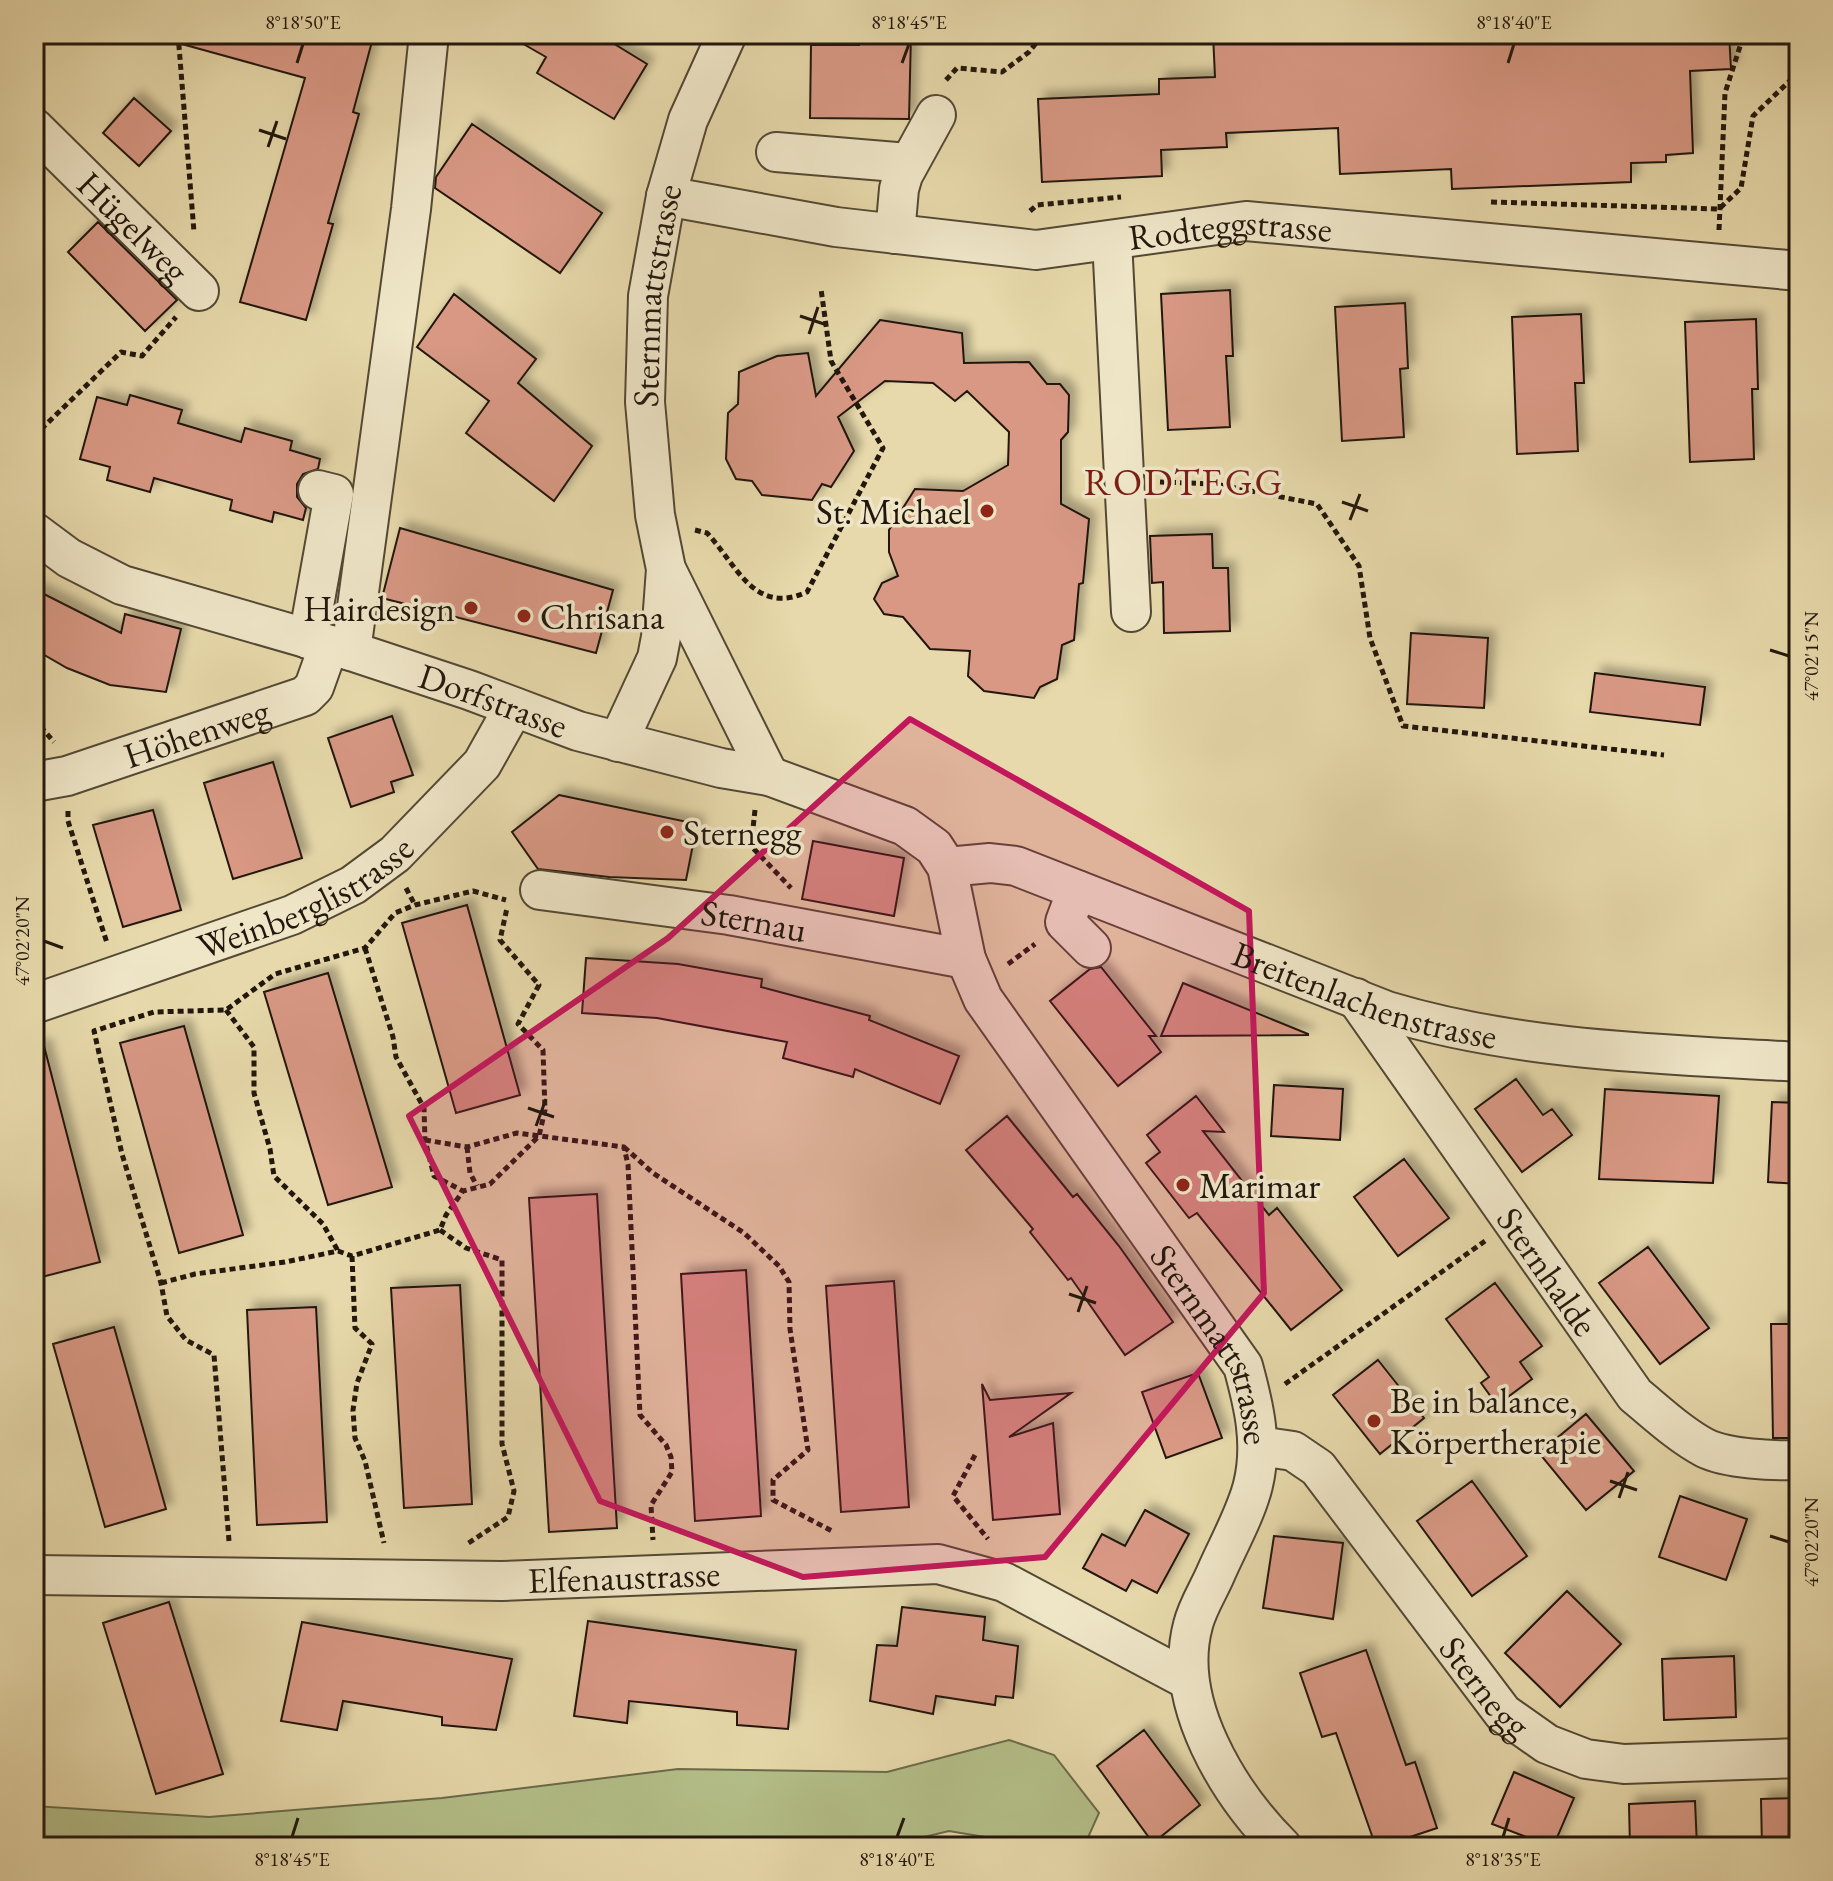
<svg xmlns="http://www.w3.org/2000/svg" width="1833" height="1881" font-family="'EB Garamond',serif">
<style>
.green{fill:#b4bf89;stroke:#6b6b4b;stroke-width:2}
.building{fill:#d89884;stroke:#22170d;stroke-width:2;filter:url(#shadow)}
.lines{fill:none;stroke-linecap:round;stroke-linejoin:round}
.minor-casing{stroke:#534834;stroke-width:42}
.path{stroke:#22170d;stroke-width:5;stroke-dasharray:6 4;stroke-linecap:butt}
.minor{stroke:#efe6c8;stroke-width:38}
.marked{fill:#c2185b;fill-opacity:0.2;stroke:#c2185b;stroke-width:6;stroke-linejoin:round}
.ticks{fill:none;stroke:#22170d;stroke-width:3}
.poi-dot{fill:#8f2418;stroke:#efe6c8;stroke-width:3}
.labels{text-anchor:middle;stroke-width:7;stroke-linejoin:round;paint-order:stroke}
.street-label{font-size:36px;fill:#22170d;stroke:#efe6c8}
.poi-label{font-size:36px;fill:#22170d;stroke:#efe6c8;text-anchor:start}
.neighbourhood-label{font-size:38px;letter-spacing:2px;fill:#7a1f14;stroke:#efe6c8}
.neatline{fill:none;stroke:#22170d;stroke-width:3}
.ticks-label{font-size:20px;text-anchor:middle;fill:#22170d}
</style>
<defs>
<filter id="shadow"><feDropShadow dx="7" dy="-7" stdDeviation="4" flood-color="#0004"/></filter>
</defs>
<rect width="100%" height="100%" fill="#e7d9ab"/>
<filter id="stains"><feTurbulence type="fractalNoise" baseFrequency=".0025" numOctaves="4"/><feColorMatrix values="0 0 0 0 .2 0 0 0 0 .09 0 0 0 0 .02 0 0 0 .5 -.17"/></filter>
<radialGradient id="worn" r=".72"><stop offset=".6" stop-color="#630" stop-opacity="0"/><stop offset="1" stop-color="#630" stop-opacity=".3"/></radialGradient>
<path class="green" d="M 1009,1740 L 1054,1755 L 1099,1813 L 1086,1842 L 1074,1847 L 1028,1847 L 1015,1842 L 949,1831 L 882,1847 L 34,1847 L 34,1806 L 209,1817 L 442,1798 L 678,1769 L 887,1772 Z"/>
<path class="building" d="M 179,34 L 374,34 L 353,112 L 359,114 L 328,223 L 333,224 L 306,320 L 240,302 L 305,78 L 178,43 Z
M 506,34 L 598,34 L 647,64 L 614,119 L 537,73 L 546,57 Z
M 859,34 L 911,34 L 909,119 L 810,118 L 811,45 L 859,45 Z
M 1213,34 L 1729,34 L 1731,69 L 1690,71 L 1693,153 L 1666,155 L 1666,162 L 1631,163 L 1631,182 L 1452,189 L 1451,169 L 1340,174 L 1338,128 L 1226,133 L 1227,147 L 1161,150 L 1162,176 L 1042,182 L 1038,99 L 1159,94 L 1159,79 L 1215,77 Z
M 134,98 L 171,131 L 139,166 L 103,133 Z
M 472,124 L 602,213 L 560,273 L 435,188 L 436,177 Z
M 98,222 L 177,300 L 145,331 L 68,252 Z
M 1230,290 L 1233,356 L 1226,356 L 1230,427 L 1168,430 L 1161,294 Z
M 454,294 L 536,359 L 518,383 L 592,446 L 554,501 L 466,433 L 489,401 L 417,347 Z
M 1405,303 L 1408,368 L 1400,369 L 1404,437 L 1342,441 L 1335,307 Z
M 1581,314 L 1584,383 L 1575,383 L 1578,451 L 1517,454 L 1512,317 Z
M 1756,319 L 1758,389 L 1752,389 L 1754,459 L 1690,462 L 1685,322 Z
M 880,320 L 962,333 L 964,363 L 1029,362 L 1047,384 L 1060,384 L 1069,395 L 1068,432 L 1061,440 L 1061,504 L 1089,519 L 1083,583 L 1079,584 L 1074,640 L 1062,645 L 1057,679 L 1040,687 L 1034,698 L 984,691 L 968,676 L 970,651 L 930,649 L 903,617 L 884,614 L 874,599 L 882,583 L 898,576 L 889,552 L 889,530 L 915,489 L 963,491 L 1008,465 L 1009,432 L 967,391 L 955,401 L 933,383 L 885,381 L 838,417 L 854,451 L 831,487 L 822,484 L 812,500 L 762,495 L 752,481 L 736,479 L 726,459 L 728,413 L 738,404 L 739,372 L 777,356 L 808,353 L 816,396 Z
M 130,395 L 182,410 L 178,423 L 241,442 L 245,428 L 292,441 L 290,450 L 320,459 L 318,469 L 303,474 L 297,484 L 297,497 L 306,508 L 303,520 L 274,512 L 272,522 L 230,510 L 232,500 L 154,478 L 150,492 L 107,480 L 110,467 L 80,459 L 97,397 L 127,405 Z
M 400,528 L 613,590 L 596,653 L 382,598 Z
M 1212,534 L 1213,568 L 1228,568 L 1230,631 L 1164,633 L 1163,582 L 1152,583 L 1150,536 Z
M 34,589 L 121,633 L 125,614 L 181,629 L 166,692 L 110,685 L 67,668 L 34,649 Z
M 1411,633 L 1488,638 L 1484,708 L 1407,704 Z
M 1595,673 L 1705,687 L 1700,725 L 1590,712 Z
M 392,716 L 413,775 L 391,782 L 394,792 L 351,807 L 328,738 Z
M 273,762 L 302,858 L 233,879 L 204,783 Z
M 559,795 L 697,824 L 686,880 L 609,877 L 538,869 L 512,832 Z
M 153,810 L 181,910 L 123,927 L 93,825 Z
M 813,841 L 904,858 L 894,916 L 802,899 Z
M 467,905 L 520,1095 L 456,1113 L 402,923 Z
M 586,958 L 678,964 L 762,979 L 761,987 L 870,1016 L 869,1020 L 959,1056 L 940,1104 L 855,1069 L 853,1077 L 783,1058 L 787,1042 L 657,1018 L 582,1013 Z
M 1101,967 L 1156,1036 L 1149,1036 L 1161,1052 L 1118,1086 L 1050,1001 L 1090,969 Z
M 328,973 L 392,1187 L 328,1205 L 264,992 Z
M 1183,983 L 1308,1034 L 1308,1035 L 1161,1036 Z
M 184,1026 L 243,1235 L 179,1253 L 120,1043 Z
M 44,1046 L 100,1262 L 34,1279 L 34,1047 Z
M 1516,1079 L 1543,1115 L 1552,1109 L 1572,1135 L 1522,1172 L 1475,1109 Z
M 1274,1085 L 1343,1089 L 1340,1140 L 1271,1136 Z
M 1605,1089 L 1719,1096 L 1713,1183 L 1599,1179 Z
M 1196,1096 L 1224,1132 L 1203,1131 L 1269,1215 L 1277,1208 L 1342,1290 L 1291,1330 L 1197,1213 L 1189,1218 L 1146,1163 L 1160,1152 L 1147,1135 Z
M 1772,1102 L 1799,1103 L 1799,1184 L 1768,1182 Z
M 1007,1116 L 1073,1197 L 1077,1194 L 1119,1246 L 1173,1322 L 1125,1355 L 1071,1278 L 1068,1280 L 1030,1232 L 1033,1229 L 966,1150 Z
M 1404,1159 L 1449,1218 L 1398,1256 L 1354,1197 Z
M 597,1194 L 617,1528 L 549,1532 L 529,1198 Z
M 1648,1247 L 1709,1328 L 1660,1364 L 1599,1283 Z
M 746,1270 L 761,1516 L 695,1521 L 681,1274 Z
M 894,1281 L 909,1507 L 841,1512 L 826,1286 Z
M 1495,1283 L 1542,1346 L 1520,1362 L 1532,1379 L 1497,1405 L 1481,1383 L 1489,1377 L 1446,1319 Z
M 460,1285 L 472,1504 L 404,1508 L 391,1288 Z
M 316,1307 L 327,1522 L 257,1525 L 247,1310 Z
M 1771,1324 L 1799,1324 L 1799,1438 L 1773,1438 Z
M 114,1327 L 166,1509 L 105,1527 L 53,1344 Z
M 1378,1360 L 1424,1418 L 1380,1454 L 1333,1395 Z
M 1198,1373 L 1222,1438 L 1166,1458 L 1142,1392 Z
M 982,1384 L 990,1400 L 1071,1393 L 1009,1437 L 1053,1423 L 1060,1514 L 993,1520 Z
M 1586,1414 L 1634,1471 L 1586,1510 L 1539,1453 Z
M 1472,1481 L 1527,1556 L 1472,1596 L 1417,1521 Z
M 1680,1496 L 1747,1519 L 1726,1580 L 1659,1557 Z
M 1145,1510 L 1189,1534 L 1157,1593 L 1132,1580 L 1126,1591 L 1083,1568 L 1102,1534 L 1125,1546 Z
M 1274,1536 L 1343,1543 L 1333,1619 L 1263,1608 Z
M 1567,1591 L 1621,1644 L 1560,1707 L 1505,1653 Z
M 169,1602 L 223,1774 L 156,1794 L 103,1623 Z
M 902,1607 L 985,1617 L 983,1640 L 1018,1646 L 1013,1698 L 996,1696 L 995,1705 L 936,1696 L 933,1714 L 870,1701 L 877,1645 L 897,1646 Z
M 588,1621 L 796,1650 L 788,1729 L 737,1725 L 737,1712 L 629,1701 L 627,1723 L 574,1716 Z
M 302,1622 L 512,1659 L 496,1730 L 442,1725 L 442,1717 L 343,1701 L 337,1730 L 281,1721 Z
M 1366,1650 L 1406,1765 L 1415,1762 L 1437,1828 L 1380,1847 L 1376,1847 L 1336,1733 L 1322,1737 L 1300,1673 Z
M 1734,1656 L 1736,1717 L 1664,1720 L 1662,1659 Z
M 1144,1730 L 1200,1805 L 1153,1843 L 1097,1766 Z
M 1514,1772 L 1574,1798 L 1553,1847 L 1492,1824 Z
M 1799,1798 L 1799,1847 L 1762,1847 L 1761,1799 Z
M 1695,1801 L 1697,1847 L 1630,1847 L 1629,1804 Z"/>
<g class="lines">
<g class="minor-casing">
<g id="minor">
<path id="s1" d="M 34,128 L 199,291"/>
<path d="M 776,152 L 908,163"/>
<path id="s2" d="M 666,196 L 836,227 L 1036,250 L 1246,221 L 1799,271"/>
<path d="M 895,234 L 899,189 L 903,175 L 936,115"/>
<path d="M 1112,240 L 1131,612"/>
<path id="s3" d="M 34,532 L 69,558 L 122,585 L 351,651 L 469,690 L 578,731 L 721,768 L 769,776 L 905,826 L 934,847 L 947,867 L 966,959 L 983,999 L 1243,1366 C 1254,1406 1263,1444 1253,1485 C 1246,1514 1227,1547 1215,1575 C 1208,1591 1197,1608 1193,1625 C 1172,1703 1229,1794 1282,1847"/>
<path d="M 667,571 L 769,776"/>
<path d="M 308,639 L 334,494 L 318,490"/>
<path d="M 351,651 L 411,209 L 429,34"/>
<path id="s4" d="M 618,742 L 657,658 L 661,637 L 666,569 L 655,515 L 645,402 L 648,296 L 666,196 L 688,120 L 727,34"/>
<path id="s5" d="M 34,782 L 67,776 L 305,696 L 314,687 L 329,645"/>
<path id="s6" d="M 947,867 L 990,863 L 1016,866 L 1387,1011 C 1520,1051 1661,1054 1799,1062"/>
<path id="s7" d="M 540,890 L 729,915 L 966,959"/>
<path d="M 1077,890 L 1065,922 L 1091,948"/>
<path id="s8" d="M 1356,998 L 1635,1395 C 1657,1413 1679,1434 1705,1448 C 1728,1459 1773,1461 1799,1460"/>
<path id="s9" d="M 34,1004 L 292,915 L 353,885 L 395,854 L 482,764 L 514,707"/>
<path id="s10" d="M 1259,1446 L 1293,1451 L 1318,1468 L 1503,1713 L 1547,1744 L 1586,1759 L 1624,1764 L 1799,1758"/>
<path id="s11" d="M 34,1575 L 502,1581 L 938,1564 L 1004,1582 L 1188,1680"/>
</g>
</g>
<path class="path" d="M 178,34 L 194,232
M 946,80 L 957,68 L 1002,72 L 1029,52 L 1043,34
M 1491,202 L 1719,209 L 1741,188 L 1753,116 L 1799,72
M 1030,211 L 1037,205 L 1121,197
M 1719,230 L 1725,93 L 1744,34
M 34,436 L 121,352 L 142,356 L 176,317
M 1160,482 L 1215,484 L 1317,504 L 1359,566 L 1370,638 L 1403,726 L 1664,755
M 695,530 L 707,533 C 737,565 754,616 807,592 L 883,448 L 831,361 L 821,289
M 34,719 L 54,742
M 755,810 L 751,846 L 791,888
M 68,811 L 68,821 L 107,943
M 406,888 L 415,905
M 365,948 L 393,1037 L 396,1057 L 424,1108 L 425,1140 L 434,1176 L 463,1191
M 1008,964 L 1035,944
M 226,1010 L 254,1047 L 254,1093 L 270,1149 L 274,1176 L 323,1224 L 338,1251
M 425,1140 L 467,1147 L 517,1133 L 624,1147 L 628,1165 L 640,1415 L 666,1445 L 671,1457 L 672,1472 L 651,1505 L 653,1540
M 467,1147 L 470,1173 L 477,1186
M 624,1147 L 653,1173 L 744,1233 L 779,1266 L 789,1282 L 790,1329 L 808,1450 L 773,1480 L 773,1500 L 832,1531
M 1798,1192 L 1799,1192
M 440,1230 L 466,1248 L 502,1260 L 502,1444 L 514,1491 L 508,1517 L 467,1544
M 352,1256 L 355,1328 L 372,1344 L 357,1383 L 353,1410 L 355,1438 L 365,1461 L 384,1543
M 161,1283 L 195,1274 L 285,1262 L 338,1251 L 352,1256 L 440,1230 L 446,1215 L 463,1191 L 490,1184 L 539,1136 L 545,1110 L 543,1050 L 518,1024 L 539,985 L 500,940 L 507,908
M 1285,1384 L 1485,1241
M 975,1455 L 953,1496 L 988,1539
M 229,1541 L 214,1355 L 186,1340 L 167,1316 L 161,1283 L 122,1154 L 94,1031 L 154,1012 L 226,1010 L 275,974 L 365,948 L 395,913 L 415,905 L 473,891 L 506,900"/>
<use href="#minor" class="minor"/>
</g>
<path class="marked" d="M 910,719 L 1249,911 L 1264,1293 L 1045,1557 L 803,1577 L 600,1501 L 409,1116 L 668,938 Z"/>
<path class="ticks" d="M 297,63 L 303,44M 902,63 L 909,44M 1508,63 L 1514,44M 259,130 L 286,139M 268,147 L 277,121M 800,316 L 827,325M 809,334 L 818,307M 1342,502 L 1368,511M 1350,520 L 1360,494M 1770,650 L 1789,656M 44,941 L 63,948M 528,1108 L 554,1117M 536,1126 L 546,1099M 1069,1294 L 1096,1303M 1078,1312 L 1087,1286M 1610,1481 L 1637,1490M 1619,1498 L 1628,1472M 1770,1536 L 1789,1542M 292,1837 L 298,1818M 897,1837 L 904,1818M 1503,1837 L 1509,1818"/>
<g class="poi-dot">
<circle cx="987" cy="511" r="8"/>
<circle cx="471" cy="608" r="8"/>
<circle cx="524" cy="616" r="8"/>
<circle cx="667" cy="832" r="8"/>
<circle cx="1183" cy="1185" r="8"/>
<circle cx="1374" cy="1421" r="8"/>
</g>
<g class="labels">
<g class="street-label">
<text dy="13" stroke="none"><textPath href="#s1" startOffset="140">Hügelweg</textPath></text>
<text dy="13" stroke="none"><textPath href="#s2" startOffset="570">Rodteggstrasse</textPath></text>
<text dy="13" stroke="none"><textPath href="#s4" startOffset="458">Sternmattstrasse</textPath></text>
<text dy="13" stroke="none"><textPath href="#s3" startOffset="492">Dorfstrasse</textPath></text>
<text dy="13" stroke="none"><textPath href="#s5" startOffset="170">Höhenweg</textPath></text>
<text dy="13" stroke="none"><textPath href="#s9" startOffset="292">Weinberglistrasse</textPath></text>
<text dy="13" stroke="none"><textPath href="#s7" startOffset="216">Sternau</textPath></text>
<text dy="13" stroke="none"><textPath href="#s6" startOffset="442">Breitenlachenstrasse</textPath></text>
<text dy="13" stroke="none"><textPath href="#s8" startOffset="334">Sternhalde</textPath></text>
<text dy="13" stroke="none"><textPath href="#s3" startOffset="1538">Sternmattstrasse</textPath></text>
<text dy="13" stroke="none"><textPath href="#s11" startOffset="590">Elfenaustrasse</textPath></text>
<text dy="13" stroke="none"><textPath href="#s10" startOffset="340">Sternegg</textPath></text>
</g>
<g class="poi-label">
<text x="971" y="524" text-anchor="end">St. Michael</text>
<text x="455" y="621" text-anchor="end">Hairdesign</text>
<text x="540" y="629">Chrisana</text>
<text x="683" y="845">Sternegg</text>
<text x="1199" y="1198">Marimar</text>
<text x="1390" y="1413">Be in balance,<tspan x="1390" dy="41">Körpertherapie</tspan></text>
</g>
<g class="neighbourhood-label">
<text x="1184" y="495">RODTEGG</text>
</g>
</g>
<rect width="1833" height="1881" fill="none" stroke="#e7d9ab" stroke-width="88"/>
<rect x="44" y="44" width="1745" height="1793" class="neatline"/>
<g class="ticks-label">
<text x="303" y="29">8°18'50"E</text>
<text x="909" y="29">8°18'45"E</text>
<text x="1514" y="29">8°18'40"E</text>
<text transform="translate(1811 656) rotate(-90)" y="7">47°02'15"N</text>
<text transform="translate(22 941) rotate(-90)" y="7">47°02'20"N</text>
<text transform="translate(1811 1542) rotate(-90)" y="7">47°02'20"N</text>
<text x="292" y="1866">8°18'45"E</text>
<text x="897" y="1866">8°18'40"E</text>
<text x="1503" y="1866">8°18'35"E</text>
</g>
<rect width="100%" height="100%" filter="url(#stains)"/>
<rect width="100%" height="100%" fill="url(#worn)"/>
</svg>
